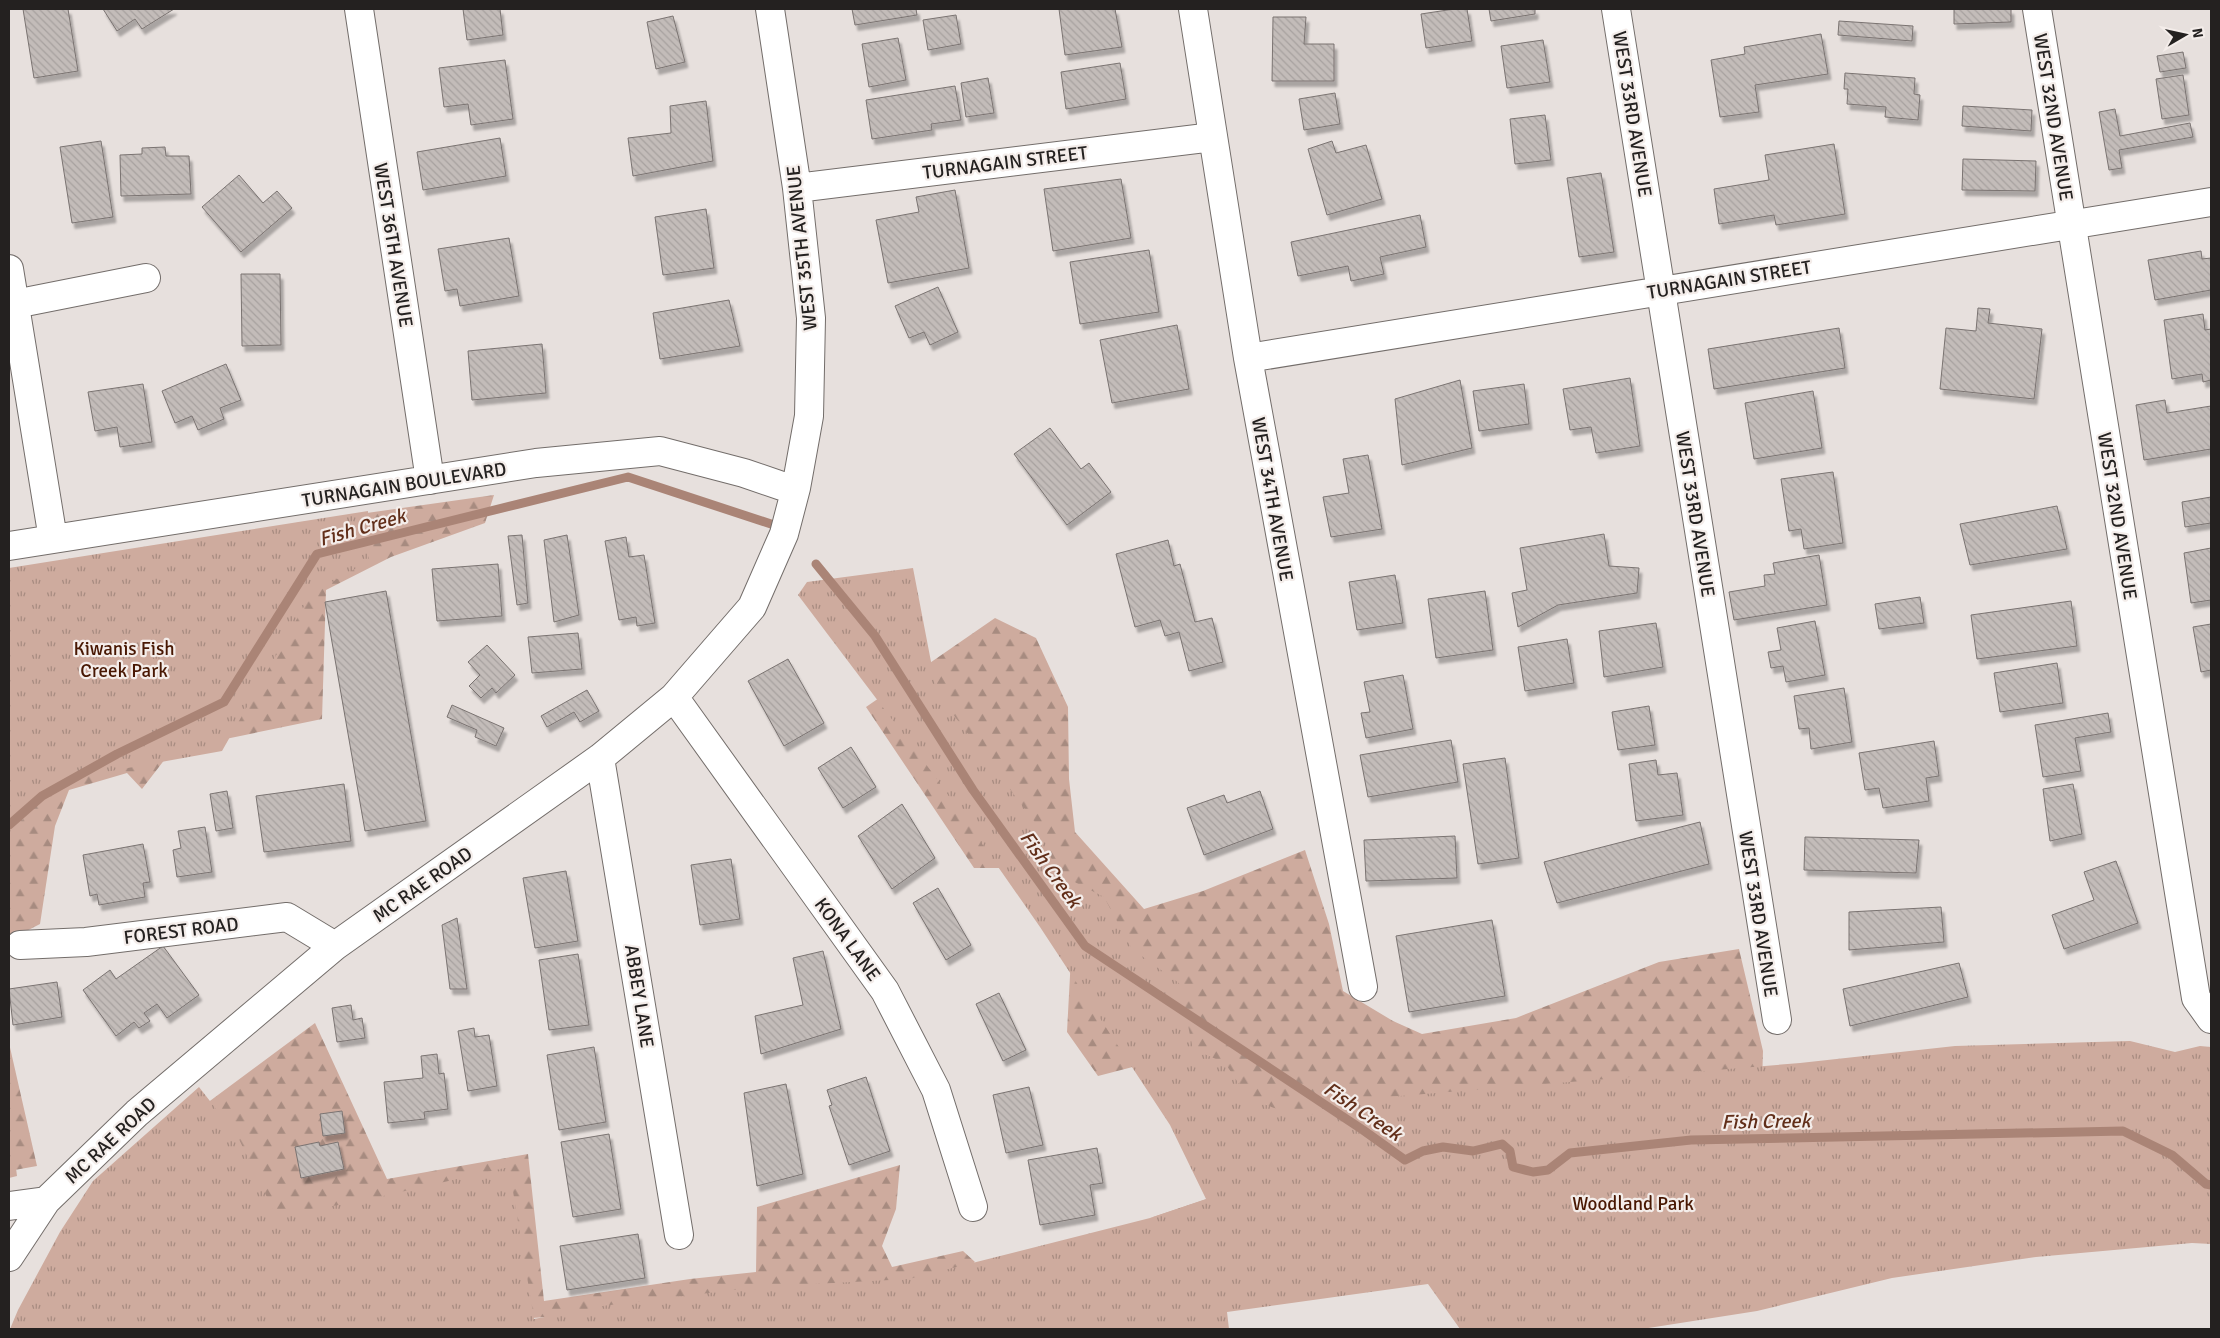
<svg xmlns="http://www.w3.org/2000/svg" width="2220" height="1338" font-family="Signika,sans-serif">
<style>
.forest{fill:url(#forest-firs)}
.park{fill:url(#park-tufts)}
.lines{fill:none;stroke-linecap:round;stroke-linejoin:round}
.stream{stroke:#aa8476;stroke-width:9}
.building{fill:url(#building-back-hatch);stroke:#7a7371;filter:url(#shadow)}
.minor-casing{stroke:#736d6a;stroke-width:30}
.minor{stroke:#fff;stroke-width:28}
.labels{text-anchor:middle;stroke-width:4.5;stroke-linejoin:round;paint-order:stroke}
.street-label{font-size:19px;fill:#242120;stroke:#f4edea}
.park-label{font-size:19px;fill:#481702;stroke:#f4edea}
.water-label{font-size:20px;font-style:italic;fill:#612e19;stroke:#f4edea}
</style>
<defs>
<pattern id="forest-firs" width="22" height="20" patternUnits="userSpaceOnUse" patternTransform="scale(1.25)"><rect width="22" height="20" fill="#ceab9e"/><path d="M5 1l3.5 6h-7zM16 11l3.5 6h-7z" fill="#a78b80"/></pattern>
<pattern id="park-tufts" width="24" height="20" patternUnits="userSpaceOnUse" patternTransform="scale(1.25)"><rect width="24" height="20" fill="#ceab9e"/><path d="M3 7l-1-3M5 7V3M7 7l1-3M15 17l-1-3M17 17v-4M19 17l1-3" fill="none" stroke="#a78b80"/></pattern>
<pattern id="building-back-hatch" width="6" height="6" patternUnits="userSpaceOnUse" patternTransform="scale(1.25)"><rect width="6" height="6" fill="#c3bcb9"/><path d="M-1 5l2 2M0 0l6 6M5-1l2 2" fill="none" stroke="#a7a19f"/></pattern>
<filter id="shadow"><feDropShadow dx="3" dy="5.5" stdDeviation="1" flood-color="#0004"/></filter>
</defs>
<rect width="100%" height="100%" fill="#e7e0dd"/>
<path class="forest" d="M 494,495 L 485,523 L 391,557 L 326,590 L 322,719 L 172,750 L 142,789 L 127,773 L 69,790 L 55,826 L 40,924 L 9,940 L 9,775 L 296,523 Z
M 995,618 L 1036,638 L 1068,707 L 1069,779 L 1075,832 L 1144,909 L 1203,891 L 1305,850 L 1329,924 L 1343,991 L 1393,1021 L 1422,1034 L 1516,1018 L 1659,962 L 1739,949 L 1763,1051 L 1762,1083 L 1313,1185 L 1150,1218 L 1207,1199 L 1148,1063 L 1098,1076 L 1067,1032 L 1071,957 L 1008,868 L 974,868 L 866,707 Z
M 315,1023 L 387,1179 L 528,1154 L 544,1301 L 690,1279 L 756,1272 L 757,1207 L 900,1165 L 896,1209 L 882,1246 L 892,1267 L 963,1251 L 975,1262 L 888,1329 L 559,1329 L 546,1317 L 374,1329 L 106,1178 Z
M 9,1043 L 37,1166 L 9,1171 Z"/>
<path class="park" d="M 368,511 L 369,561 L 311,594 L 222,751 L 100,773 L 30,792 L 9,869 L 9,568 Z
M 913,568 L 937,693 L 1040,829 L 1057,873 L 1104,897 L 1132,949 L 1179,983 L 1193,1049 L 1225,1063 L 1249,1099 L 1300,1117 L 1388,1097 L 1800,1063 L 1955,1046 L 2130,1041 L 2175,1052 L 2200,1046 L 2211,1047 L 2211,1244 L 2192,1243 L 2036,1257 L 1892,1278 L 1757,1311 L 1642,1329 L 1460,1329 L 1428,1284 L 1227,1312 L 1229,1329 L 10,1329 L 18,1310 L 60,1232 L 93,1181 L 199,1087 L 238,1137 L 275,1214 L 353,1203 L 509,1167 L 534,1319 L 602,1306 L 758,1287 L 909,1279 L 1150,1218 L 1206,1199 L 1170,1125 L 1040,927 L 934,775 L 798,595 L 807,582 Z
M 9,1113 L 17,1176 L 9,1178 Z"/>
<g class="lines">
<path class="stream" d="M 816,564 L 875,636 L 973,790 L 1085,946 L 1363,1130 L 1405,1160 L 1423,1151 L 1443,1147 L 1473,1151 L 1502,1144 L 1510,1151 L 1513,1167 L 1533,1172 L 1548,1170 L 1570,1153 L 1691,1140 L 2123,1131 L 2172,1155 L 2206,1184 L 2211,1185
M 9,825 L 42,796 L 117,754 L 224,702 L 317,554 L 628,477 L 783,528"/>
</g>
<path class="building" d="M 23,9 L 68,9 L 78,71 L 34,78 Z
M 103,9 L 174,9 L 142,29 L 135,19 L 117,31 Z
M 463,9 L 500,9 L 503,35 L 467,40 Z
M 852,9 L 916,9 L 917,15 L 855,25 Z
M 1059,9 L 1115,9 L 1122,47 L 1065,55 Z
M 1454,9 L 1467,9 L 1472,41 L 1426,48 L 1421,14 Z
M 1489,9 L 1535,9 L 1535,14 L 1491,21 Z
M 1954,9 L 2011,9 L 2011,22 L 1954,24 Z
M 956,15 L 961,44 L 928,50 L 923,20 Z
M 673,16 L 685,62 L 656,69 L 647,22 Z
M 1273,17 L 1306,17 L 1304,44 L 1334,44 L 1334,81 L 1272,81 Z
M 1839,21 L 1913,26 L 1912,41 L 1838,35 Z
M 1821,34 L 1828,74 L 1755,85 L 1759,112 L 1720,117 L 1711,60 L 1745,54 L 1744,47 Z
M 898,38 L 906,80 L 869,87 L 862,44 Z
M 1543,40 L 1550,82 L 1507,88 L 1501,46 Z
M 2183,52 L 2186,68 L 2160,72 L 2157,56 Z
M 505,60 L 513,119 L 471,125 L 468,104 L 444,107 L 439,68 Z
M 1120,63 L 1126,99 L 1066,109 L 1061,72 Z
M 1845,73 L 1915,78 L 1914,94 L 1920,95 L 1918,120 L 1885,117 L 1886,107 L 1847,104 L 1848,89 L 1844,89 Z
M 2183,75 L 2189,115 L 2162,119 L 2156,79 Z
M 988,78 L 994,113 L 966,117 L 961,83 Z
M 955,86 L 961,120 L 931,124 L 932,130 L 872,139 L 866,100 Z
M 1335,93 L 1340,124 L 1304,130 L 1299,99 Z
M 706,101 L 713,161 L 633,176 L 628,138 L 671,133 L 670,106 Z
M 1963,106 L 2032,110 L 2031,131 L 1962,126 Z
M 2115,109 L 2120,136 L 2190,123 L 2193,137 L 2119,150 L 2122,168 L 2109,170 L 2099,112 Z
M 1545,115 L 1551,160 L 1515,164 L 1510,119 Z
M 500,138 L 506,176 L 423,190 L 417,152 Z
M 101,141 L 113,217 L 72,223 L 60,147 Z
M 1332,141 L 1336,153 L 1366,145 L 1382,199 L 1327,215 L 1308,149 Z
M 1834,144 L 1845,214 L 1776,225 L 1774,215 L 1719,224 L 1714,189 L 1769,180 L 1765,155 Z
M 165,147 L 166,156 L 189,156 L 191,194 L 121,196 L 120,155 L 142,154 L 142,148 Z
M 1963,159 L 2036,161 L 2035,191 L 1962,190 Z
M 1601,173 L 1614,252 L 1579,257 L 1567,178 Z
M 239,175 L 263,203 L 277,191 L 292,208 L 241,252 L 202,207 Z
M 1121,179 L 1131,238 L 1053,251 L 1044,189 Z
M 955,190 L 969,268 L 888,283 L 876,220 L 919,212 L 916,197 Z
M 706,209 L 714,268 L 663,275 L 655,217 Z
M 1420,215 L 1426,247 L 1380,257 L 1384,274 L 1351,281 L 1348,266 L 1298,276 L 1291,242 Z
M 509,238 L 519,296 L 460,306 L 457,289 L 445,291 L 438,249 Z
M 1149,250 L 1159,312 L 1080,324 L 1070,262 Z
M 2201,251 L 2202,259 L 2211,258 L 2211,290 L 2155,300 L 2148,260 Z
M 241,274 L 280,274 L 281,345 L 242,346 Z
M 938,287 L 958,332 L 930,345 L 924,332 L 909,338 L 895,306 Z
M 729,300 L 740,346 L 660,359 L 653,313 Z
M 1978,308 L 1990,309 L 1988,323 L 2042,329 L 2034,399 L 1940,389 L 1946,328 L 1976,331 Z
M 2203,314 L 2205,330 L 2211,329 L 2211,380 L 2203,382 L 2202,374 L 2172,379 L 2164,320 Z
M 1177,325 L 1189,389 L 1112,403 L 1100,340 Z
M 1839,328 L 1845,368 L 1714,389 L 1708,349 Z
M 542,344 L 546,393 L 472,400 L 468,351 Z
M 226,364 L 241,400 L 220,408 L 224,419 L 198,430 L 192,416 L 175,423 L 162,391 Z
M 1630,378 L 1640,446 L 1596,453 L 1591,427 L 1570,430 L 1563,389 Z
M 1460,380 L 1472,448 L 1402,465 L 1395,399 Z
M 143,384 L 152,442 L 120,447 L 117,427 L 95,431 L 88,392 Z
M 1524,384 L 1529,424 L 1479,431 L 1473,391 Z
M 1813,391 L 1822,448 L 1754,459 L 1745,403 Z
M 2165,400 L 2167,413 L 2211,406 L 2211,449 L 2144,460 L 2136,405 Z
M 1050,428 L 1081,469 L 1089,463 L 1111,492 L 1067,525 L 1014,454 Z
M 1368,455 L 1382,529 L 1331,537 L 1323,497 L 1349,493 L 1343,459 Z
M 1833,472 L 1843,543 L 1804,549 L 1801,529 L 1789,531 L 1781,479 Z
M 2211,497 L 2211,523 L 2185,527 L 2182,502 Z
M 2057,506 L 2067,549 L 1970,565 L 1960,524 Z
M 1604,534 L 1609,566 L 1639,568 L 1637,593 L 1558,605 L 1518,627 L 1512,593 L 1527,590 L 1520,548 Z
M 522,535 L 528,603 L 517,605 L 508,536 Z
M 567,535 L 579,615 L 554,622 L 544,540 Z
M 626,537 L 629,557 L 644,555 L 655,623 L 637,626 L 636,617 L 619,620 L 605,541 Z
M 1168,540 L 1174,566 L 1180,564 L 1195,622 L 1212,618 L 1223,662 L 1189,671 L 1179,632 L 1165,636 L 1160,620 L 1135,627 L 1116,554 Z
M 2211,548 L 2211,600 L 2191,603 L 2184,553 Z
M 1819,555 L 1827,605 L 1734,620 L 1729,592 L 1765,586 L 1764,575 L 1775,574 L 1773,563 Z
M 498,564 L 502,616 L 437,621 L 432,569 Z
M 1395,575 L 1403,623 L 1357,630 L 1349,582 Z
M 386,591 L 426,821 L 365,831 L 325,602 Z
M 1485,591 L 1493,650 L 1436,658 L 1428,599 Z
M 1920,597 L 1924,623 L 1879,629 L 1875,604 Z
M 2071,601 L 2077,646 L 1977,659 L 1971,615 Z
M 1815,621 L 1825,675 L 1786,682 L 1783,666 L 1771,668 L 1768,652 L 1781,650 L 1777,628 Z
M 1656,623 L 1663,667 L 1604,677 L 1599,631 Z
M 2211,624 L 2211,670 L 2201,672 L 2193,627 Z
M 578,633 L 582,669 L 532,673 L 528,637 Z
M 1567,639 L 1574,683 L 1525,691 L 1518,647 Z
M 487,645 L 515,675 L 496,693 L 492,688 L 481,698 L 469,686 L 480,675 L 468,662 Z
M 788,659 L 824,723 L 784,746 L 748,681 Z
M 2057,663 L 2063,703 L 2000,712 L 1994,673 Z
M 1403,675 L 1413,729 L 1366,738 L 1361,713 L 1370,712 L 1364,682 Z
M 1844,688 L 1852,742 L 1811,749 L 1809,728 L 1799,729 L 1794,696 Z
M 587,690 L 599,711 L 580,722 L 574,712 L 547,727 L 541,716 Z
M 452,705 L 504,728 L 496,746 L 475,737 L 477,730 L 447,717 Z
M 1649,706 L 1655,745 L 1618,750 L 1612,712 Z
M 2108,713 L 2111,732 L 2075,738 L 2081,771 L 2043,777 L 2035,725 Z
M 1451,740 L 1458,782 L 1368,797 L 1360,755 Z
M 1934,741 L 1939,776 L 1926,778 L 1929,801 L 1883,808 L 1879,788 L 1865,790 L 1859,753 Z
M 851,747 L 876,787 L 843,808 L 818,768 Z
M 1505,758 L 1519,858 L 1478,864 L 1463,764 Z
M 1656,760 L 1658,775 L 1677,773 L 1683,815 L 1636,821 L 1629,764 Z
M 344,784 L 351,841 L 264,852 L 256,796 Z
M 2073,784 L 2082,834 L 2050,841 L 2043,789 Z
M 227,791 L 233,828 L 216,831 L 210,794 Z
M 1260,791 L 1273,829 L 1204,855 L 1187,808 L 1224,795 L 1227,803 Z
M 902,804 L 935,858 L 892,889 L 858,836 Z
M 1700,822 L 1709,864 L 1557,903 L 1544,862 Z
M 205,827 L 212,872 L 177,877 L 173,850 L 181,848 L 178,831 Z
M 1455,836 L 1457,878 L 1366,881 L 1364,840 Z
M 1805,837 L 1919,840 L 1916,873 L 1804,870 Z
M 143,844 L 150,882 L 143,883 L 145,897 L 99,905 L 97,894 L 90,896 L 83,855 Z
M 731,859 L 740,919 L 700,925 L 691,865 Z
M 2116,861 L 2138,923 L 2064,949 L 2052,915 L 2094,900 L 2084,872 Z
M 566,871 L 578,941 L 535,948 L 523,878 Z
M 938,888 L 971,945 L 946,960 L 913,903 Z
M 1941,907 L 1944,942 L 1849,950 L 1849,912 Z
M 457,918 L 467,989 L 450,989 L 442,925 Z
M 1492,920 L 1505,996 L 1409,1012 L 1396,936 Z
M 163,946 L 199,995 L 167,1018 L 157,1004 L 144,1013 L 150,1021 L 139,1028 L 134,1022 L 116,1036 L 83,990 L 110,970 L 116,979 Z
M 823,951 L 841,1029 L 761,1054 L 755,1016 L 803,1005 L 793,958 Z
M 578,954 L 589,1025 L 549,1030 L 539,960 Z
M 1959,963 L 1968,997 L 1850,1026 L 1843,989 Z
M 57,982 L 62,1017 L 13,1025 L 9,989 Z
M 999,993 L 1026,1050 L 1003,1061 L 976,1004 Z
M 351,1005 L 353,1020 L 362,1018 L 365,1038 L 337,1042 L 332,1008 Z
M 474,1028 L 475,1037 L 489,1035 L 497,1086 L 468,1091 L 458,1031 Z
M 594,1047 L 606,1122 L 559,1130 L 547,1055 Z
M 437,1054 L 439,1074 L 444,1073 L 448,1109 L 424,1112 L 425,1119 L 388,1123 L 384,1082 L 423,1078 L 421,1056 Z
M 866,1077 L 890,1151 L 849,1165 L 829,1106 L 832,1105 L 827,1090 Z
M 786,1084 L 803,1174 L 757,1186 L 744,1093 Z
M 1029,1087 L 1043,1145 L 1006,1153 L 993,1095 Z
M 342,1111 L 345,1133 L 323,1136 L 320,1114 Z
M 609,1134 L 621,1209 L 573,1217 L 561,1142 Z
M 319,1142 L 320,1146 L 338,1142 L 344,1169 L 301,1178 L 295,1147 Z
M 1097,1148 L 1103,1183 L 1090,1185 L 1095,1215 L 1040,1225 L 1028,1160 Z
M 638,1234 L 645,1278 L 567,1290 L 560,1246 Z"/>
<g class="lines">
<g class="minor-casing">
<path id="minor" d="M 359,9 L 430,480
M 1193,9 L 1248,358 L 1363,987
M 1616,9 L 1777,1020
M 2037,9 L 2196,998 L 2211,1019
M 797,188 L 1213,137
M 9,269 L 53,539
M 15,304 L 146,278
M 1248,358 L 2211,202
M 9,546 L 536,463 L 660,451 L 744,473 L 782,486 L 796,488
M 674,697 L 885,991 L 936,1090 L 973,1207
M 600,758 L 679,1235
M 20,945 L 86,942 L 287,917 L 335,946
M 9,1206 L 46,1201
M 9,1257 L 46,1201 L 137,1113 L 335,946 L 600,758 L 674,697 L 752,607 L 784,534 L 796,488 L 809,416 L 811,318 L 797,188 L 770,9"/>
</g>
<use href="#minor" class="minor"/>
</g>
<g class="labels">
<g class="street-label">
<text transform="translate(1633 114) rotate(81)" y="7">WEST 33RD AVENUE</text>
<text transform="translate(2054 117) rotate(81)" y="7">WEST 32ND AVENUE</text>
<text transform="translate(1005 162) rotate(-7)" y="7">TURNAGAIN STREET</text>
<text transform="translate(394 245) rotate(81)" y="7">WEST 36TH AVENUE</text>
<text transform="translate(801 248) rotate(-96)" y="7">WEST 35TH AVENUE</text>
<text transform="translate(1729 279) rotate(-9)" y="7">TURNAGAIN STREET</text>
<text transform="translate(404 484) rotate(-9)" y="7">TURNAGAIN BOULEVARD</text>
<text transform="translate(1273 499) rotate(80)" y="7">WEST 34TH AVENUE</text>
<text transform="translate(1696 514) rotate(81)" y="7">WEST 33RD AVENUE</text>
<text transform="translate(2118 516) rotate(81)" y="7">WEST 32ND AVENUE</text>
<text transform="translate(422 884) rotate(-35)" y="7">MC RAE ROAD</text>
<text transform="translate(1759 914) rotate(81)" y="7">WEST 33RD AVENUE</text>
<text transform="translate(181 930) rotate(-7)" y="7">FOREST ROAD</text>
<text transform="translate(848 939) rotate(54)" y="7">KONA LANE</text>
<text transform="translate(640 996) rotate(81)" y="7">ABBEY LANE</text>
<text transform="translate(110 1140) rotate(-43)" y="7">MC RAE ROAD</text>
</g>
<g class="park-label">
<text x="124" y="655">Kiwanis Fish<tspan x="124" dy="22">Creek Park</tspan></text>
<text x="1633" y="1210">Woodland Park</text>
</g>
<g class="water-label">
<text transform="translate(362 527) rotate(-16)" y="7">Fish Creek</text>
<text transform="translate(1051 869) rotate(54)" y="7">Fish Creek</text>
<text transform="translate(1363 1111) rotate(34)" y="7">Fish Creek</text>
<text transform="translate(1766 1121) rotate(-1)" y="7">Fish Creek</text>
</g>
</g>
<rect width="2220" height="1338" fill="none" stroke="#242120" stroke-width="20"/>
<g transform="translate(2185 35) rotate(81)" stroke="#f4edea" stroke-width="4" paint-order="stroke">
<path d="M0-4L9 19L0 12L-9 19Z" fill="#242120"/>
<text y="-8" font-size="14" font-weight="bold" text-anchor="middle" fill="#242120">N</text>
</g>
</svg>
